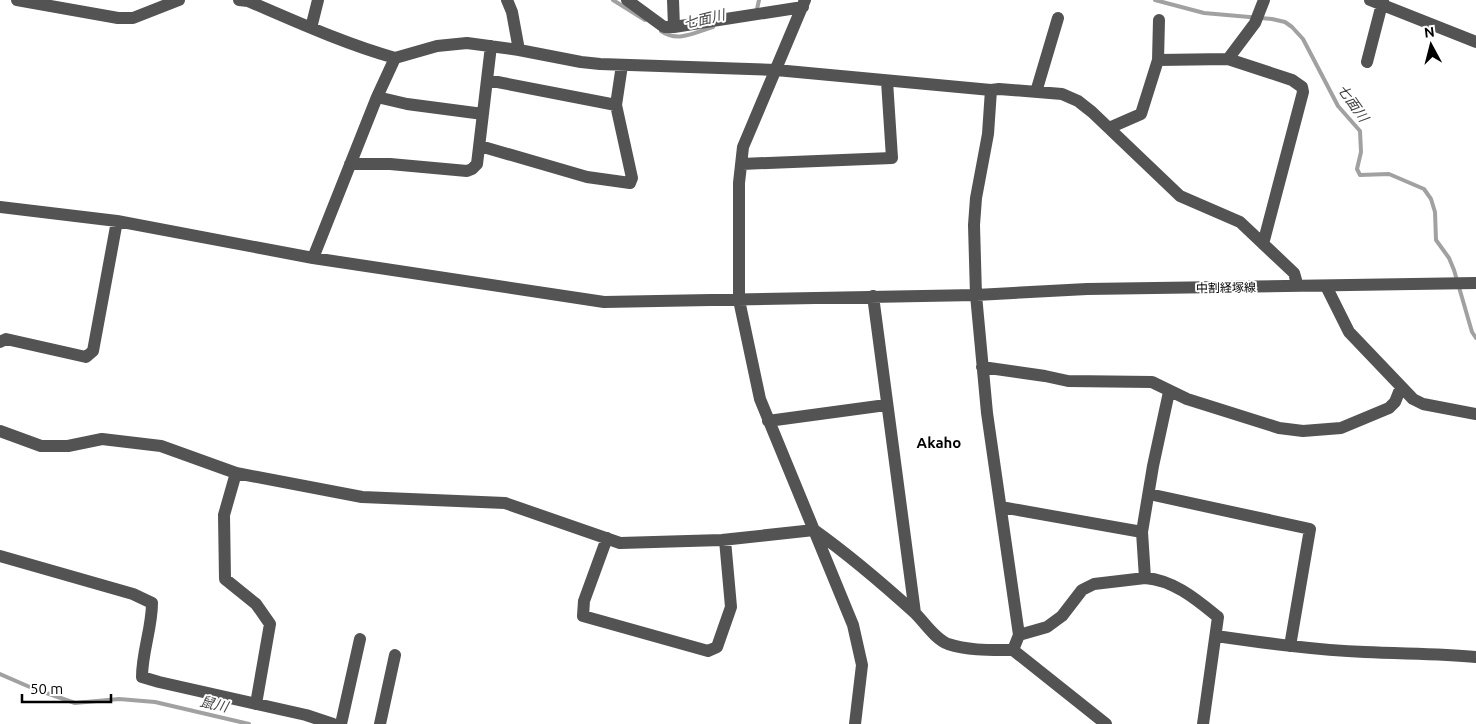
<svg xmlns="http://www.w3.org/2000/svg" width="1476" height="724" font-family="Ubuntu,'Noto Sans JP',sans-serif">
<style>
.lines{fill:none;stroke-linecap:round;stroke-linejoin:round}
.stream{stroke:#a1a1a1;stroke-width:4}
.minor{stroke:#535353;stroke-width:12}
.labels{text-anchor:middle;stroke-width:4;stroke-linejoin:round;paint-order:stroke}
.street-label{font-size:12px;fill:#000;stroke:#fff}
.water-label{font-size:14px;font-style:italic;fill:#424242;stroke:#fff}
.quarter-label{font-size:15px;font-weight:bold;fill:#000;stroke:#fff}
</style>
<rect width="100%" height="100%" fill="#fff"/>
<g class="lines">
<path class="stream" d="M 613,0 L 645,20
M 1155,0 L 1204,13 L 1272,19 L 1285,22 L 1292,27 L 1303,39 L 1338,106 L 1360,131 L 1361,152 L 1357,169 L 1360,175 L 1389,174 L 1424,189 L 1431,199 L 1435,212 L 1436,240 L 1449,258 L 1454,270 L 1472,332 L 1476,338
M 757,9 L 759,0
M 661,31 C 678,43 696,32 713,27
M 0,674 L 32,688 L 75,703 L 119,699 L 155,702 L 249,724"/>
<path class="minor" d="M 17,0 L 118,18 L 133,18 L 179,0
M 239,0 L 248,1 C 297,22 345,44 395,58
M 507,0 L 512,12 L 519,50
M 627,0 L 664,27 L 674,27
M 673,0 L 674,27 L 803,7
M 805,0 L 743,147 L 739,183 L 739,300 L 760,399 L 853,625 L 862,665 L 855,724
M 1370,0 L 1476,42
M 311,28 L 318,0
M 1228,59 L 1292,80 L 1302,87 L 1303,92 L 1263,244
M 1158,60 L 1159,20
M 1367,62 L 1383,0
M 1036,92 L 1058,18
M 377,97 L 407,104 L 483,114
M 616,105 L 622,65
M 1109,128 L 1141,114 L 1158,60 L 1228,59 L 1255,23 L 1264,0
M 480,146 L 587,177 L 630,183 L 632,178 L 616,105 L 487,80
M 350,164 L 390,164 L 467,171 L 472,169 L 477,164 L 491,46
M 742,164 L 892,158 L 887,81
M 0,207 L 117,221 L 313,258 L 604,302 L 976,295 L 1087,289 L 1476,283
M 313,258 L 377,97 L 395,58 L 437,46 L 467,43 L 519,50 L 581,62 L 600,64 L 776,70 L 991,90 L 999,89 L 1062,94 L 1078,101 L 1092,112 L 1180,196 L 1240,222 L 1294,273 L 1296,280 L 1297,286
M 1326,286 L 1349,332 L 1413,399 L 1423,404 L 1476,414
M 873,296 L 915,613
M 0,342 L 6,339 L 86,357 L 93,351 L 117,221
M 982,367 L 1045,376 L 1068,381 L 1152,382 L 1187,399 L 1279,428 L 1303,431 L 1341,428 L 1389,408 L 1395,402 L 1401,387
M 768,421 L 886,405
M 0,431 L 41,446 L 68,446 L 102,439 L 161,446 L 236,473 L 362,497 L 505,503 L 620,543 L 722,540 L 814,530 C 849,555 883,584 915,613 C 925,623 935,639 948,644 C 969,651 992,650 1013,650 L 1019,635 L 987,413 L 976,295 L 974,225 L 976,198 L 988,134 L 991,90
M 236,473 L 224,515 L 225,579 L 256,604 L 270,624 L 256,704
M 1149,494 L 1310,529 L 1290,646
M 1001,507 L 1142,532
M 607,538 L 584,601 L 583,616 L 708,651 L 717,647 L 731,607 L 725,540
M 0,556 L 133,594 L 152,603 C 152,628 142,652 142,677 L 159,682 L 306,715 L 333,724
M 1145,578 L 1142,532 L 1153,466 L 1169,392
M 1019,635 L 1047,627 L 1062,616 L 1082,590 L 1094,584 L 1145,578 C 1174,580 1197,600 1218,617 L 1203,724
M 1216,636 C 1265,643 1315,650 1365,652 C 1402,654 1439,653 1476,657
M 1013,650 L 1106,724
M 341,724 L 360,639
M 380,724 L 395,655"/>
</g>
<g class="labels">
<g class="street-label">
<text transform="translate(1226 288) rotate(-1)" y="4">中割経塚線</text>
</g>
<g class="water-label">
<text transform="translate(704 19) rotate(-13)" y="5">七面川</text>
<text transform="translate(1353 103) rotate(55)" y="5">七面川</text>
<text transform="translate(214 704) rotate(13)" y="5">鼠川</text>
</g>
<g class="quarter-label">
<text x="939" y="448">Akaho</text>
</g>
</g>
<g transform="translate(1431 45) rotate(353)" stroke="#ffffff" stroke-width="4" paint-order="stroke">
<path d="M0-4L9 19L0 12L-9 19Z" fill="#000000"/>
<text y="-8" font-size="14" font-weight="bold" text-anchor="middle" fill="#000000">N</text>
</g>
<path d="M22 694v8h89v-8" fill="none" stroke="#000000" stroke-width="2.5"/>
<text x="30" y="694" font-size="15" fill="#000000" stroke="#ffffff" stroke-width="4" paint-order="stroke">50 m</text>
</svg>
